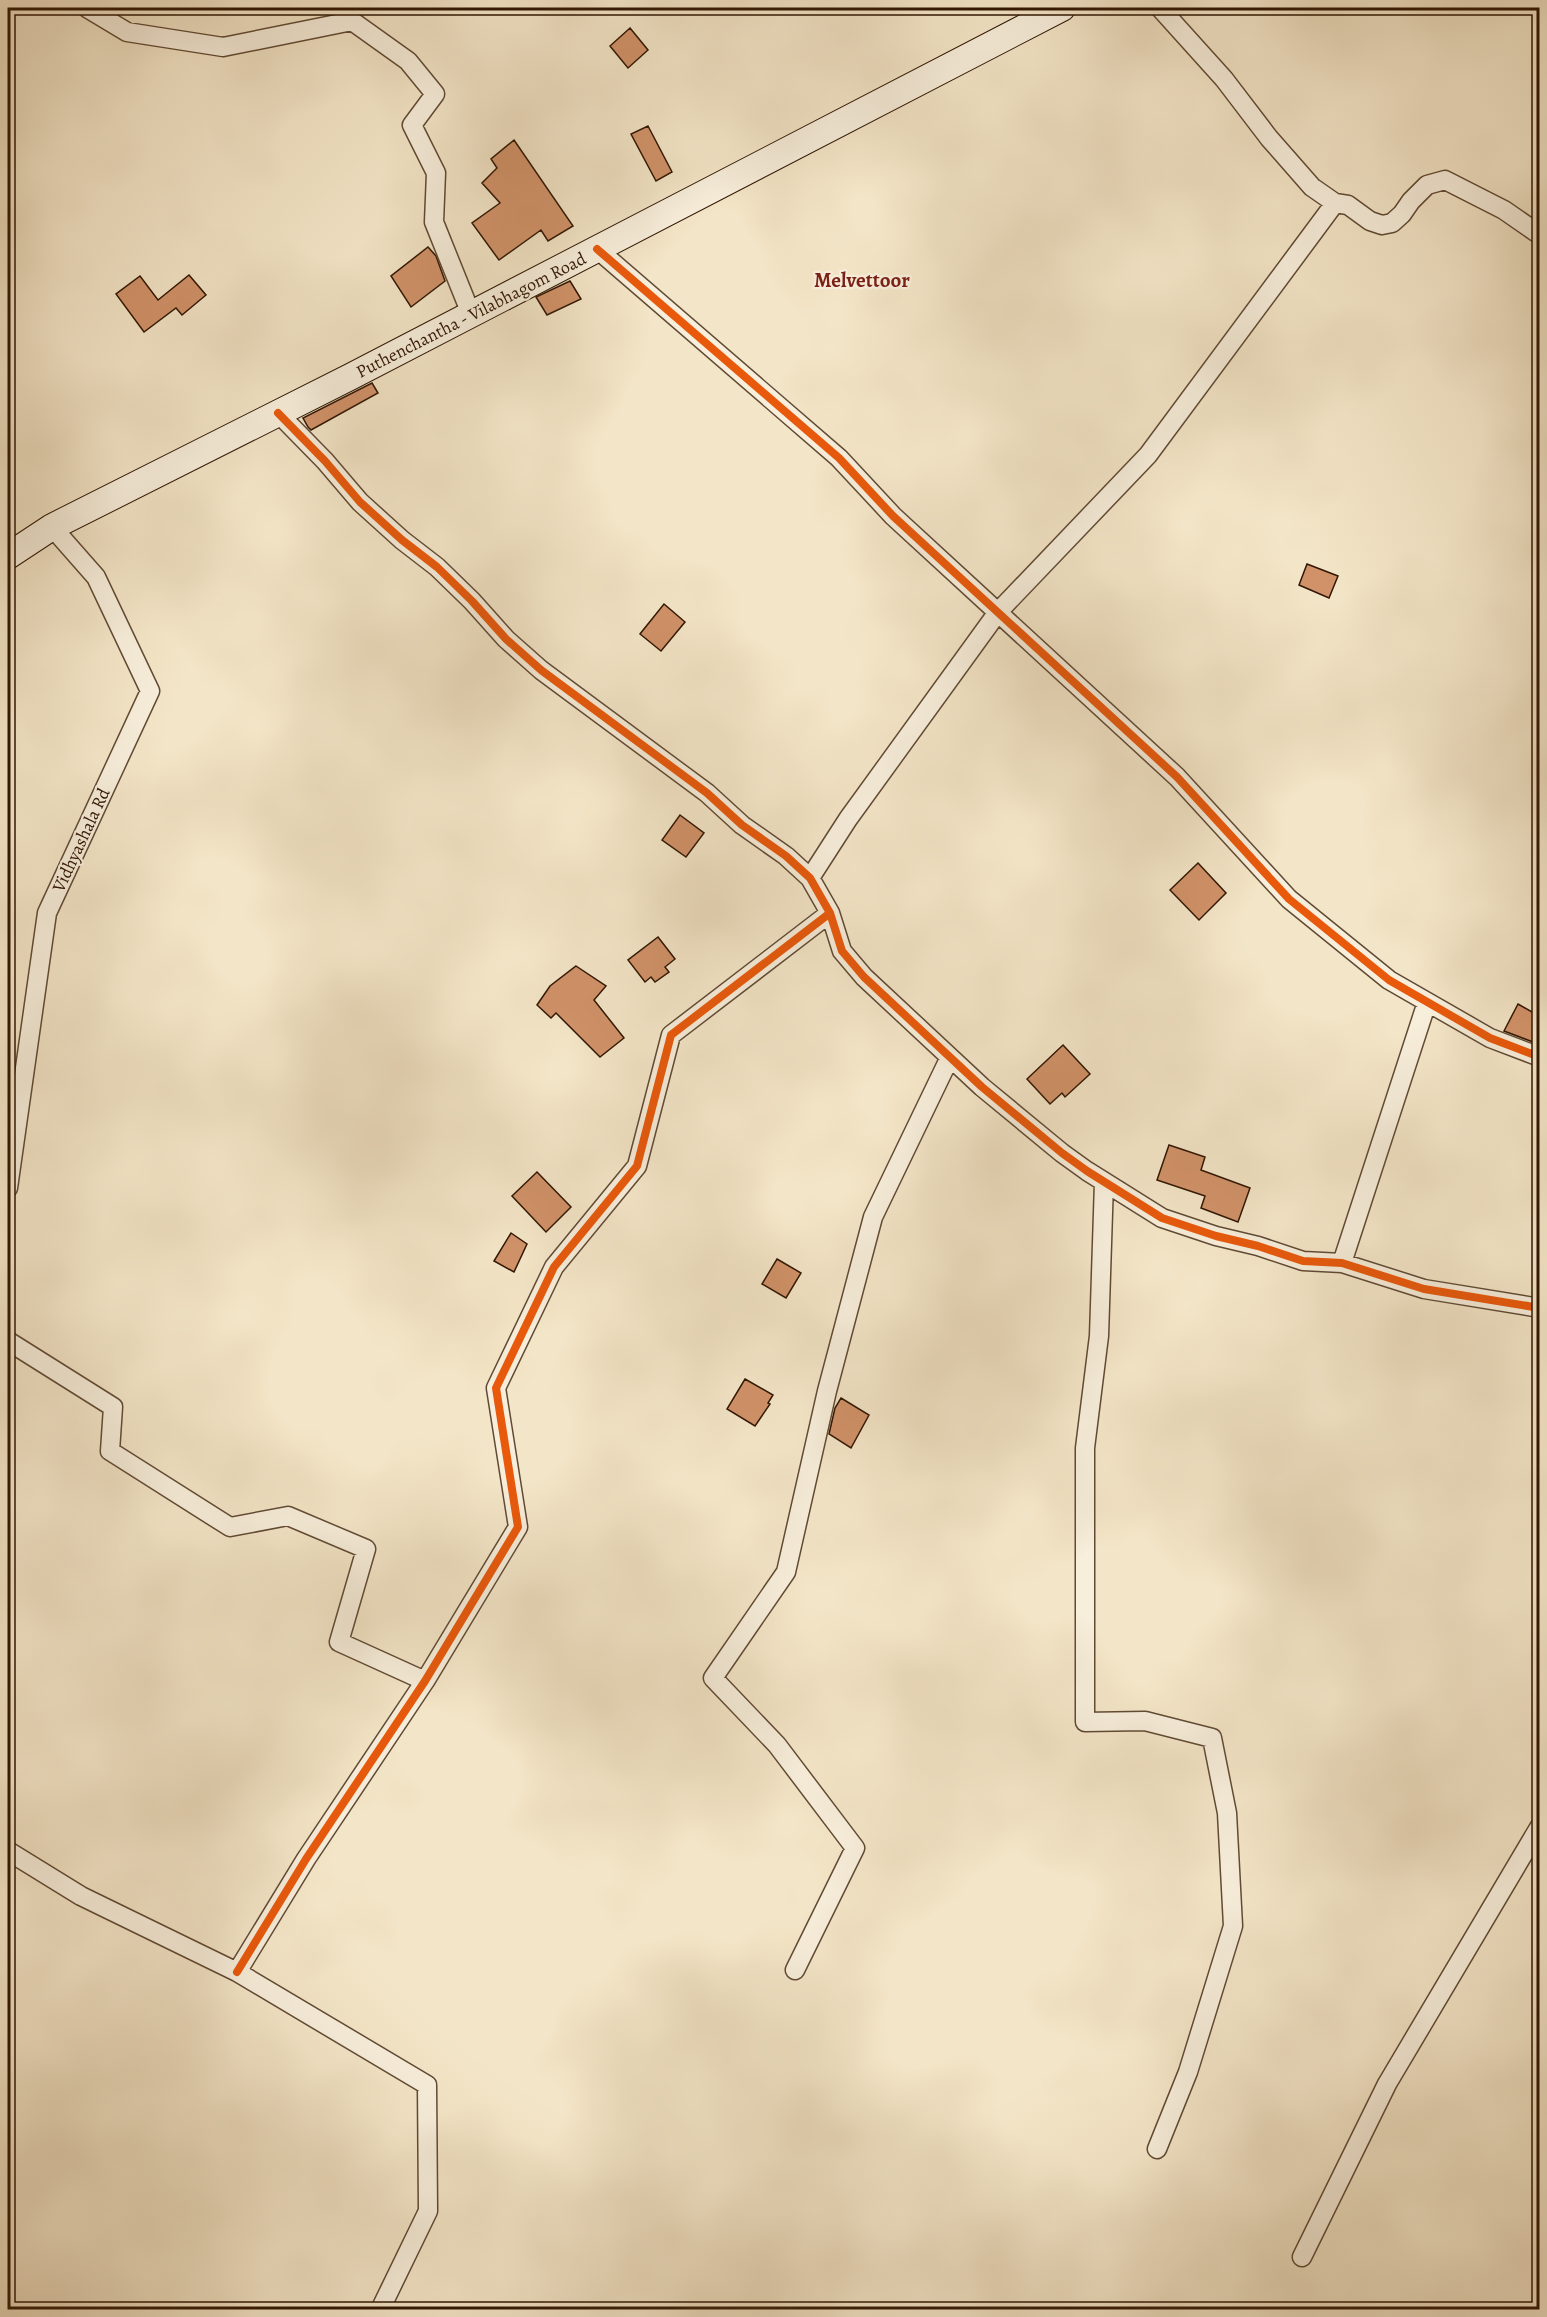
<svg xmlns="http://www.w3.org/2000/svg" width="1547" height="2317" font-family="Alegreya,serif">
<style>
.building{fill:#d19269;stroke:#301603;stroke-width:1.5}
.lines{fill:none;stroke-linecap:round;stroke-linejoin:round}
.street-casing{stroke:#614a34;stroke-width:21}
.secondary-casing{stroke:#301603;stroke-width:28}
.street{stroke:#f7eedb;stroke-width:18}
.secondary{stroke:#f7eedb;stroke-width:26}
.cycleway-casing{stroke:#f7eedb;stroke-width:11}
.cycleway{stroke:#e8590c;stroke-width:8}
.labels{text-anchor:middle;stroke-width:4.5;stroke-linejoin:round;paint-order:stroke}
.street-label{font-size:18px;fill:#301603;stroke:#f7eedb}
.quarter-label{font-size:21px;font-weight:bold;fill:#7a1f14;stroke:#f7eedb}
</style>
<rect width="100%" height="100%" fill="#f3e5c7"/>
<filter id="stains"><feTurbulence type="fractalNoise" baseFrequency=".00333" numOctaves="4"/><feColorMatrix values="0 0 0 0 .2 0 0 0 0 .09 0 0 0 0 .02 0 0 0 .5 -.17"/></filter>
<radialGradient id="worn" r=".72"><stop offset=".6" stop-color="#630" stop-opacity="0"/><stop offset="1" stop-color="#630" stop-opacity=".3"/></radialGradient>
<path class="building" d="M 630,28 L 648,50 L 628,68 L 610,46 Z
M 648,126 L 672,172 L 656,181 L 631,134 Z
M 514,140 L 573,226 L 548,241 L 541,230 L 499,260 L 472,223 L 500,203 L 482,183 L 497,168 L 491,159 Z
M 428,247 L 436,256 L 445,281 L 411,307 L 391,276 Z
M 189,275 L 206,295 L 182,315 L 176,308 L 144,332 L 116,294 L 140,276 L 158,300 Z
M 570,281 L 581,299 L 547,315 L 536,297 Z
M 372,383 L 378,393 L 311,430 L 308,427 L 303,418 Z
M 1307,564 L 1338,576 L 1329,598 L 1299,585 Z
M 664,604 L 685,622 L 661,651 L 640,634 Z
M 680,815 L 704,833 L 686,857 L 662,840 Z
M 1198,863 L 1226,893 L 1199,920 L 1170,890 Z
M 658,937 L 675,959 L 665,967 L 669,972 L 655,982 L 651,977 L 645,982 L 628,960 Z
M 576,966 L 606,986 L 594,1000 L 624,1038 L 600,1057 L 556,1013 L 551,1018 L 537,1005 L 550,986 Z
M 1518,1004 L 1539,1016 L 1539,1030 L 1533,1042 L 1504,1031 Z
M 1063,1045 L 1090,1074 L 1065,1097 L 1062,1093 L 1050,1104 L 1027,1079 Z
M 1169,1145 L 1205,1157 L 1201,1170 L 1250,1188 L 1238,1222 L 1201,1208 L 1205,1196 L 1157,1180 Z
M 537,1172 L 571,1207 L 546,1232 L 512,1196 Z
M 511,1233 L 527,1244 L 514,1272 L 494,1261 Z
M 777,1259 L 801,1273 L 786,1298 L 762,1284 Z
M 745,1379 L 773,1395 L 768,1403 L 770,1404 L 755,1426 L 727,1409 Z
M 841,1398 L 869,1415 L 851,1448 L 829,1434 L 835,1408 Z"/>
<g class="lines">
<g class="street-casing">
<path id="street" d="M 87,8 L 127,32 L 223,47 L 352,21
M 344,8 L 352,21 L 408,61 L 435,94 L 412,125 L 436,173 L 434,222 L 471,314
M 1160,8 L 1224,79 L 1269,138 L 1312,187 L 1335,203 L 1348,205 L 1370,221 L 1382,225 L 1392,223 L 1402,214 L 1411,201 L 1427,185 L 1445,180 L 1504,210 L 1540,235
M 597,249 L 839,458 L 893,516 L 1177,777 L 1289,899 L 1389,980 L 1490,1038 L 1540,1057
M 278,413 L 325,461 L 360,502 L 402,540 L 437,567 L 472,601 L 506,639 L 541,670 L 707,793 L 742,825 L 786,856 L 810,878 L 830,913 L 842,951 L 864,977 L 982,1087 L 1062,1153 L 1087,1171 L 1162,1218 L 1216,1236 L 1258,1246 L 1303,1261 L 1342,1263 L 1424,1289 L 1540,1308
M 810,878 L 848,819 L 998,612 L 1148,455 L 1335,203
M 1104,1182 L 1099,1336 L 1085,1448 L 1085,1722 L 1145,1721 L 1212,1738 L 1227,1813 L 1233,1926 L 1188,2072 L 1157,2149
M 8,1188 L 47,913 L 150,691 L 96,577 L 52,527
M 1342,1263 L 1427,1002
M 8,1341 L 113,1407 L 110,1451 L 230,1527 L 288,1516 L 366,1549 L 339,1642 L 425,1681
M 8,1851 L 81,1896 L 237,1972 L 427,2085 L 428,2211 L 380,2310
M 795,1970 L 855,1848 L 777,1745 L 713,1678 L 786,1572 L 827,1391 L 873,1217 L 950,1057
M 237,1972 L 306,1859 L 425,1681 L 518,1527 L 496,1388 L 554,1267 L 637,1166 L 671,1035 L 830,913
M 1302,2257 L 1387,2084 L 1540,1826"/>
</g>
<g class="secondary-casing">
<path id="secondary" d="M 8,556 L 52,527 L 350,377 L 1062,8"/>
</g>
<use href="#street" class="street"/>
<use href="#secondary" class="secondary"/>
<g class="cycleway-casing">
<path id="cycleway" d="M 597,249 L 839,458 L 893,516 L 1177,777 L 1289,899 L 1389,980 L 1490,1038 L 1540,1057
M 278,413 L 325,461 L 360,502 L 402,540 L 437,567 L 472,601 L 506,639 L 541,670 L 707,793 L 742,825 L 786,856 L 810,878 L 830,913 L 842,951 L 864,977 L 982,1087 L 1062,1153 L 1087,1171 L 1162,1218 L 1216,1236 L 1258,1246 L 1303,1261 L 1342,1263 L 1424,1289 L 1540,1308
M 237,1972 L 306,1859 L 425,1681 L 518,1527 L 496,1388 L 554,1267 L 637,1166 L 671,1035 L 830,913"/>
</g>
<use href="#cycleway" class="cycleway"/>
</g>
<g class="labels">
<g class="street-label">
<text transform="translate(471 315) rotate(-27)" y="6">Puthenchantha - Vilabhagom Road</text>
<text transform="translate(81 840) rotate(-65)" y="6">Vidhyashala Rd</text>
</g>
<g class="quarter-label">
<text x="862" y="287">Melvettoor</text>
</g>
</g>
<rect width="1547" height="2317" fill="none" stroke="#f3e5c7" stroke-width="30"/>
<rect x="9" y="9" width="1529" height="2299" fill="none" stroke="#301603" stroke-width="3"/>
<rect x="15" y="15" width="1517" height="2287" fill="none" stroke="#301603" stroke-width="1.5"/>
<rect width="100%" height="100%" filter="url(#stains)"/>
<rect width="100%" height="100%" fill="url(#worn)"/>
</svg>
